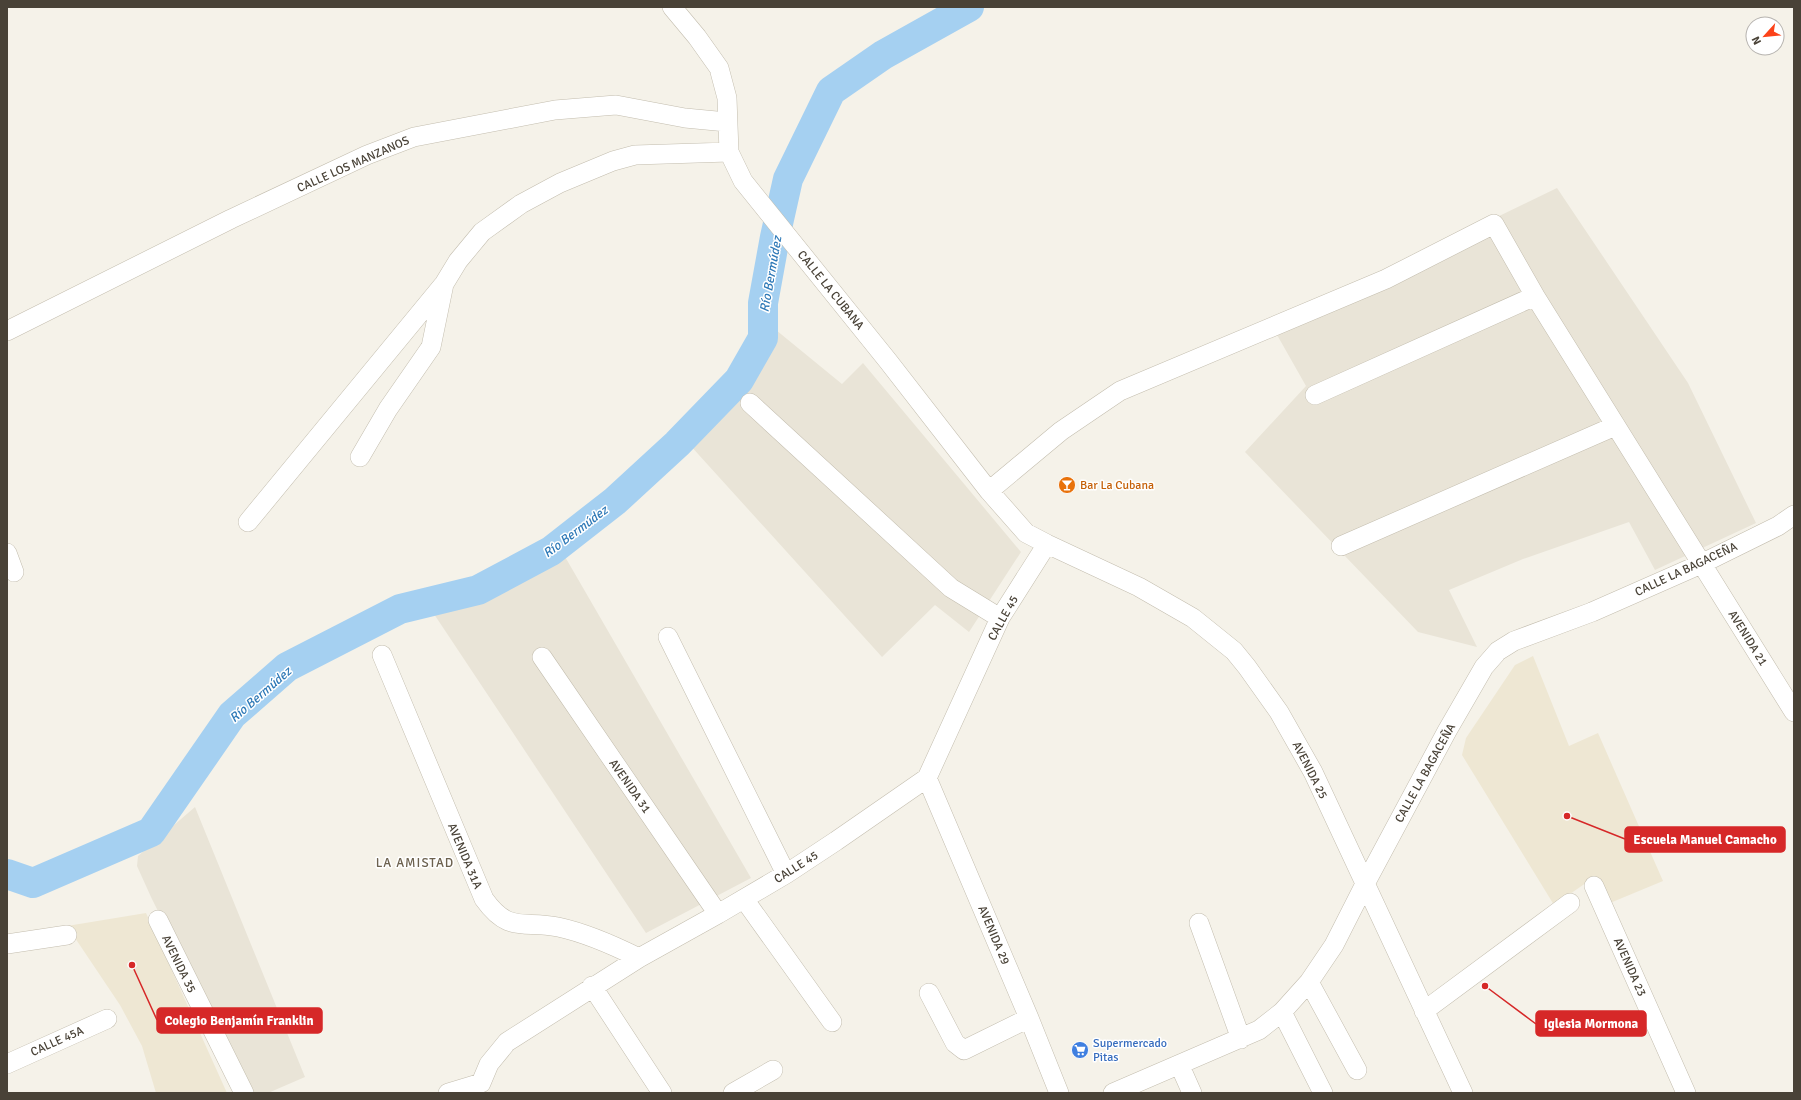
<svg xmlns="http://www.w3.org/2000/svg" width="1801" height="1100" font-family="Signika,sans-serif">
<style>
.residential{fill:#e9e4d7}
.education{fill:#eee7d3}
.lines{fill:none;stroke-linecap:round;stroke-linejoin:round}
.river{stroke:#a5d0f1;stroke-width:30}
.minor-casing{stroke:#c3bdae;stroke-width:20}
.minor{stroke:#fff;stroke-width:19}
.labels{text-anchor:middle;stroke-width:3;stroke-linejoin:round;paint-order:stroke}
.street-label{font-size:12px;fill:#494237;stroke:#fff}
.food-label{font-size:12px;fill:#c56008;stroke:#fff;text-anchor:start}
.shop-label{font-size:12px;fill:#366cbe;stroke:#fff;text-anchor:start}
.water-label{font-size:13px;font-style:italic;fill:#2e79b7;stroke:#fff}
.neighbourhood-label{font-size:13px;letter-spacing:1px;fill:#6c614e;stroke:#fff}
.leader{fill:none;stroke:#d62828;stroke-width:1.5}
.callout-dot{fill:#d62828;stroke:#fff;stroke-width:1.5}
.callout{fill:#d62828;stroke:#d62828;stroke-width:1.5}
.callout-label{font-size:13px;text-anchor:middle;font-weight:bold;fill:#fff}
</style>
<rect width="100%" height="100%" fill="#f5f2e9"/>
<path class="residential" d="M 1557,188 L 1688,383 L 1756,523 L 1655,570 L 1629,522 L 1523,559 L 1449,590 L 1477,647 L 1418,632 L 1245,452 L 1306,386 L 1272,326 Z
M 776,330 L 842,384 L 863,363 L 1021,552 L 969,632 L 935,605 L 882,657 L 689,444 L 745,388 Z
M 564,555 L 751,878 L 646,933 L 430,608 L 464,607 L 501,589 Z
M 195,807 L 305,1077 L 268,1093 L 248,1093 L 151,897 L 137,866 L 138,856 Z"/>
<path class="education" d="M 1533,656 L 1569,746 L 1598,733 L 1663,881 L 1610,903 L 1596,876 L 1554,905 L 1462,755 L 1466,738 L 1515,665 Z
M 146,913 L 227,1093 L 156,1093 L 142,1046 L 120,1005 L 67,926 Z"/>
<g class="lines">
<path class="river" d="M 7,874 L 33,883 L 151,832 L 232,715 L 287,667 L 400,609 L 478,590 L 551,551 L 615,501 L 677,444 L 739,380 L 763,338 L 763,303 L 775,237 L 788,179 L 831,91 L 883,55 L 969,7"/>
<g class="minor-casing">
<path id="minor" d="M 672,7 L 697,37 L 719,68 L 727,98 L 729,152 L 743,181 L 888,361 L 989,491 L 1026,533 L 1047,544 L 1139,587 L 1193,618 L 1234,651 L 1247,667 L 1279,712 L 1313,772 L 1463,1093
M 7,331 L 231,219 L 367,155 L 414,137 L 555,110 L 616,105 L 685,118 L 727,122
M 1315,395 L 1535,296
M 750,403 L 951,588 L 1000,618
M 360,457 L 388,409 L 431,347 L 444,284 L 458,261 L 482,232 L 521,204 L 560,183 L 613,161 L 635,155 L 729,152
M 989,491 L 1061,431 L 1120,391 L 1386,279 L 1494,224 L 1535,296 L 1794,712
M 248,522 L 443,285
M 1341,546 L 1615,426
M 7,553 L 14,572
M 668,637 L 786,874
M 382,655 L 484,899 C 509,934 523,920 558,927 C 586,933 613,945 639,958
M 542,657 L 718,914
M 927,778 L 1029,1018 L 1059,1093
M 1594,886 L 1686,1093
M 744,899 L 832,1022
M 158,920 L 244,1093
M 1199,923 L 1241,1039
M 7,944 L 67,935
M 1309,982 L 1357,1070
M 592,986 L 662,1093
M 929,993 L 955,1043 L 964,1050 L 1029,1018
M 1424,1011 L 1570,903
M 1282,1012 L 1323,1093
M 7,1064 L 107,1019
M 1180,1066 L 1192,1093
M 448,1093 L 481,1083 L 489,1064 L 507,1042 L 639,958 L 718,914 L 786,874 L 836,841 L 927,778 L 1000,618 L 1047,544
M 733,1093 L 773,1070
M 1113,1093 L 1259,1030 L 1282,1012 L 1309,982 L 1334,945 L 1365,884 L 1447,731 L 1484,667 L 1498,651 L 1514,641 L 1592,612 L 1701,564 L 1778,526 L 1794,515"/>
</g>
<use href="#minor" class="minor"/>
</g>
<defs>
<g id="bar-disc" transform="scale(0.9)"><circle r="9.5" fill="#e8710a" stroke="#fff"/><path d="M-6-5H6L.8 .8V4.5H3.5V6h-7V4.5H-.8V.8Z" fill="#fff"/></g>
<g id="supermarket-disc" transform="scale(0.9)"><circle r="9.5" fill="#3f7fe0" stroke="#fff"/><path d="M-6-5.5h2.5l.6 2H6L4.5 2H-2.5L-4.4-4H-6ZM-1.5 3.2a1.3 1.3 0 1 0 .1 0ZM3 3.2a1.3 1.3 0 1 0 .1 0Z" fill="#fff"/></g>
</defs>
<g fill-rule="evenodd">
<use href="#bar-disc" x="1067" y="485"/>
<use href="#supermarket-disc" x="1080" y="1050"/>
</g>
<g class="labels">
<g class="street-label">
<text transform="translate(353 164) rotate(-24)" y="4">CALLE LOS MANZANOS</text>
<text transform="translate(831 290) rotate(51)" y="4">CALLE LA CUBANA</text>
<text transform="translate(1686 569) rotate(-25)" y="4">CALLE LA BAGACEÑA</text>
<text transform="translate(1003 618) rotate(-61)" y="4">CALLE 45</text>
<text transform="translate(1748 638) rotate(58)" y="4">AVENIDA 21</text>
<text transform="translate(1310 770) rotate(63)" y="4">AVENIDA 25</text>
<text transform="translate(1425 773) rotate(-61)" y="4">CALLE LA BAGACEÑA</text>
<text transform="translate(630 786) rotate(55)" y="4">AVENIDA 31</text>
<text transform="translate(465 856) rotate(67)" y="4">AVENIDA 31A</text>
<text transform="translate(796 867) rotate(-32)" y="4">CALLE 45</text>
<text transform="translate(994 935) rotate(67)" y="4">AVENIDA 29</text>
<text transform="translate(179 964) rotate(64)" y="4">AVENIDA 35</text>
<text transform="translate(1630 967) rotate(66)" y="4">AVENIDA 23</text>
<text transform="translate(57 1041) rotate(-24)" y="4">CALLE 45A</text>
</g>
<g class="food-label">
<text x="1080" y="489">Bar La Cubana</text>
</g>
<g class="shop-label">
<text x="1093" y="1047">Supermercado<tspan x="1093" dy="14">Pitas</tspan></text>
</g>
<g class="water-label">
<text transform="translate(770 274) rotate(-80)" y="5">Río Bermúdez</text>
<text transform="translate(575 531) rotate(-37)" y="5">Río Bermúdez</text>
<text transform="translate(260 694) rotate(-41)" y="5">Río Bermúdez</text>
</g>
<g class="neighbourhood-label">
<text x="415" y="867">LA AMISTAD</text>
</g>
</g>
<path class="leader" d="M1567 816L1625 839M132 965L157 1020M1485 986L1536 1024"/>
<g class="callout-dot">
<circle cx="1567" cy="816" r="4"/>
<circle cx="132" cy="965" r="4"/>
<circle cx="1485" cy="986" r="4"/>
</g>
<g class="callout">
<rect x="1625" y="827" width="160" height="25" rx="4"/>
<rect x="157" y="1008" width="165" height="25" rx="4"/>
<rect x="1536" y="1011" width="110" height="25" rx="4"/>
</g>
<g class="callout-label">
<text x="1705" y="844">Escuela Manuel Camacho</text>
<text x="239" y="1025">Colegio Benjamín Franklin</text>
<text x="1591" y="1028">Iglesia Mormona</text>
</g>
<rect width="1801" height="1100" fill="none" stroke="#494237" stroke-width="16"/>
<g transform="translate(1765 36) rotate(243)"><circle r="19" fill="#ffffff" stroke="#b6b3af"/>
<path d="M0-3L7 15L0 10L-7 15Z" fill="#fc4219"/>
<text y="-6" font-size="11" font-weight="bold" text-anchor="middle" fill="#494237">N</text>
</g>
</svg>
